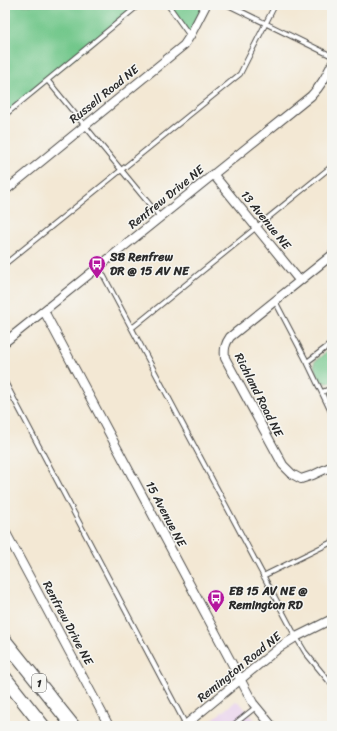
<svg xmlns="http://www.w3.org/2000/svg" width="337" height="731" font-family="Sriracha,sans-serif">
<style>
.built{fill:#e9d1ed}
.green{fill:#72c78b;stroke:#4e795b}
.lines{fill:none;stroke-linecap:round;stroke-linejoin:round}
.service-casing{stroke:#494744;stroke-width:6}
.minor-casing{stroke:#494744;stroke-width:10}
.trunk-casing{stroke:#494744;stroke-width:15}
.service{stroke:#fff;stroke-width:4}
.minor{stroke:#fff;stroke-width:8}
.trunk{stroke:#fff;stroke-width:13}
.labels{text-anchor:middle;stroke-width:3;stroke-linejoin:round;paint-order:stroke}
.shield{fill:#f6f6f2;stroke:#686867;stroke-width:1}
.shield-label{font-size:11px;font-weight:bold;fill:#2b2b2b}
.street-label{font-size:12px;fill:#2b2b2b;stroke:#f6f6f2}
.poi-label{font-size:12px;font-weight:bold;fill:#2b2b2b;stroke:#f6f6f2;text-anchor:start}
</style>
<rect width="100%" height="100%" fill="#f6f6f2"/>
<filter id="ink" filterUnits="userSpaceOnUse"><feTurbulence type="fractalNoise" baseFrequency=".025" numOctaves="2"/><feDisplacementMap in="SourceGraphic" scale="8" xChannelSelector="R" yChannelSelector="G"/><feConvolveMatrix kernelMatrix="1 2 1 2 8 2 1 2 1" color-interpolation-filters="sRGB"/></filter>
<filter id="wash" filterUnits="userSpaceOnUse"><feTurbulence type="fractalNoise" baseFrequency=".012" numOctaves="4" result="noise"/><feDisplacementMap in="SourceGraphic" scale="16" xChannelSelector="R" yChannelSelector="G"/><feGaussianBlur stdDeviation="0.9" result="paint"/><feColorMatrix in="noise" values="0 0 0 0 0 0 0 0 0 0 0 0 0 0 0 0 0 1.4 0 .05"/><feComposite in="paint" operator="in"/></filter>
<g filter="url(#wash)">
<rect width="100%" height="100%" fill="#f3e8d4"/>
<path class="built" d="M 236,701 L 240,703 L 260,726 L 204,726 Z"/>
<path class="green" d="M 5,5 L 139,5 L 5,115 Z
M 168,5 L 206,5 L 190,36 Z
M 332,347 L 332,382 C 320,387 314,372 314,362 Z"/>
</g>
<g filter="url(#ink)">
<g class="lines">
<g class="service-casing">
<path id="service" d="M 168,5 L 190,36
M 228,5 L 332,56
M 48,81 L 160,217
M 5,115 L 139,5
M 5,264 L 240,74 L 275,5
M 99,267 L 296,637 L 305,652 L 332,685
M 275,301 L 307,362 L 332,414
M 132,328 L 332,166
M 307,362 L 332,343
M 5,382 L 186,725
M 322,392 L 332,388
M 263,576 L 332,542
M 232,726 L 256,707"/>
</g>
<g class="minor-casing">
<path id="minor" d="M 213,174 L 299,280
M 5,191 L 184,45 L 190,36 L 206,5
M 332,255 L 230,337 C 225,344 224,349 225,358 L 283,465 L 292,474 L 301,479 L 313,475 L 332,466
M 44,311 L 253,703 L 272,726
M 5,342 L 311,96 C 321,86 326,76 332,64
M 5,531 L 109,726
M 184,726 L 280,647 L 296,637 L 332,619"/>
</g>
<g class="trunk-casing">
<path id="trunk" d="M 5,641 L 73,726
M 5,678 L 43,726"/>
</g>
<use href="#service" class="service"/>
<use href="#minor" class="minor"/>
<use href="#trunk" class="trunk"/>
</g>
</g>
<defs>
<g id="bus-pin" transform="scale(0.9)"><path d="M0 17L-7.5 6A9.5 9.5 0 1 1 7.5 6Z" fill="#b5179e" stroke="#f6f6f2"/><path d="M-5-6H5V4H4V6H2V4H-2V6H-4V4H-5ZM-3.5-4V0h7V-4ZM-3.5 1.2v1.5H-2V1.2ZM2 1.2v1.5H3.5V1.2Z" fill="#fff"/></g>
</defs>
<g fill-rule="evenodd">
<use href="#bus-pin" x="97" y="264"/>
<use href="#bus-pin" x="216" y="598"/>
</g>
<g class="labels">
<rect class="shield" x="32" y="674" width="14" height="18" rx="3"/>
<g class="shield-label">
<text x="39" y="687">1</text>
</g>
<g class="street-label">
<text transform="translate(104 94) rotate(-39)" y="4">Russell Road NE</text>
<text transform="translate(166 197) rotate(-39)" y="4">Renfrew Drive NE</text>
<text transform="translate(266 220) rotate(51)" y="4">13 Avenue NE</text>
<text transform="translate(259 395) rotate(63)" y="4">Richland Road NE</text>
<text transform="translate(166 514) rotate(62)" y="4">15 Avenue NE</text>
<text transform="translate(68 623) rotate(62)" y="4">Renfrew Drive NE</text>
<text transform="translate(239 667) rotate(-39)" y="4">Remington Road NE</text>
</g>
<g class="poi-label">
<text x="110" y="261">SB Renfrew<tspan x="110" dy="14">DR @ 15 AV NE</tspan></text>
<text x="229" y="595">EB 15 AV NE @<tspan x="229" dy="14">Remington RD</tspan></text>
</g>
</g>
<rect width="337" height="731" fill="none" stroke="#f6f6f2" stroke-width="20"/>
</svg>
